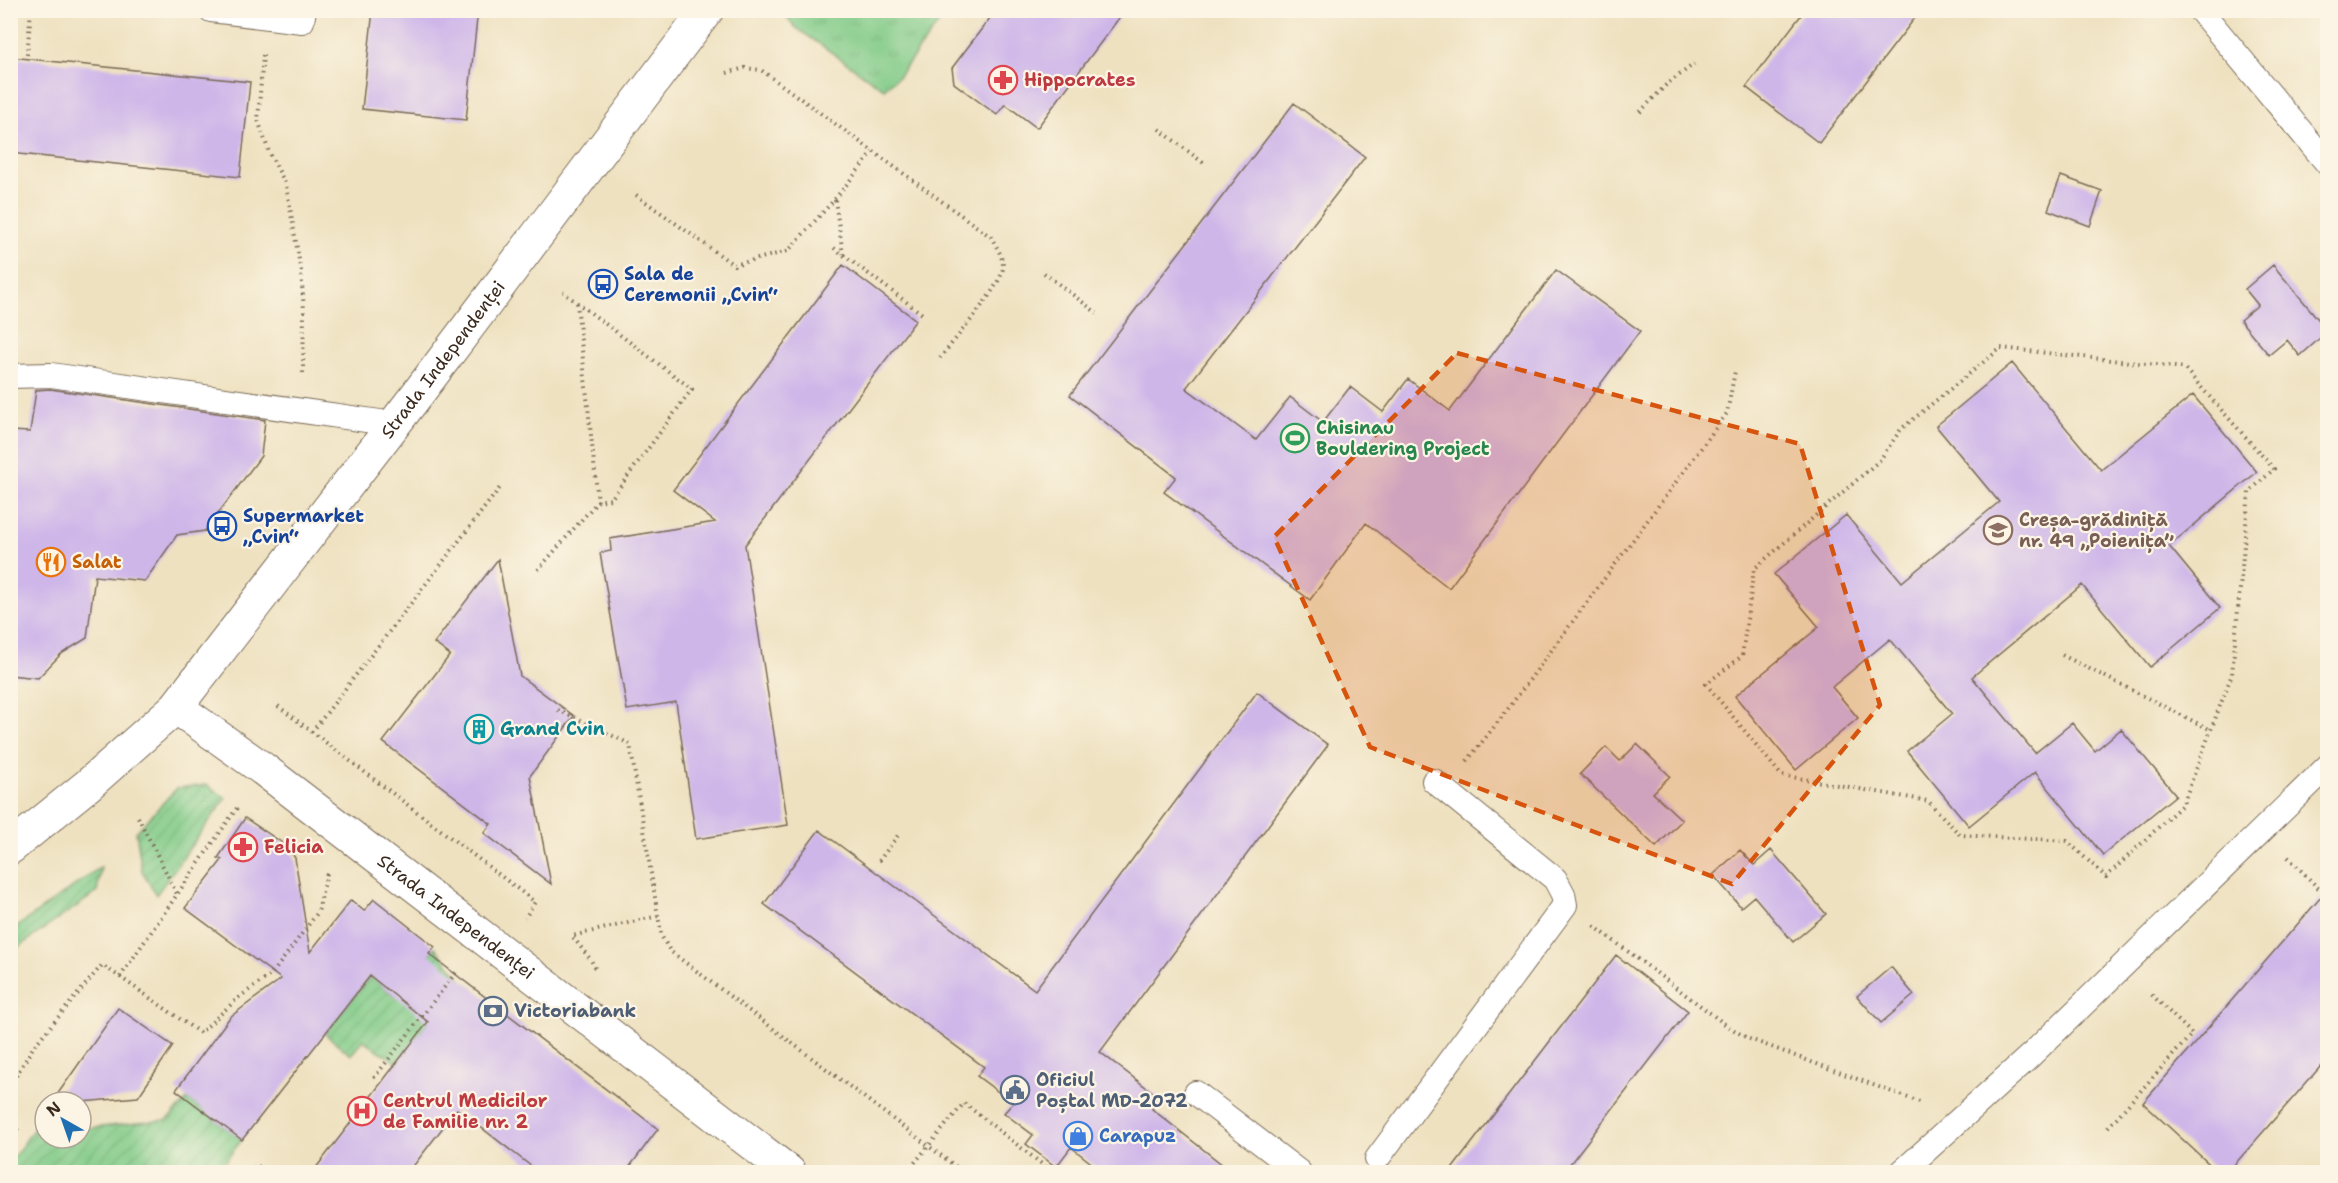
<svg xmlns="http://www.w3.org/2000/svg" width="2338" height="1183" font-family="'Shantell Sans',sans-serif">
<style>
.grass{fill:url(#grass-tufts);stroke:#5e7a53;stroke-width:1.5}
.garden{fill:url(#garden-furrows);stroke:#5e7a53;stroke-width:1.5}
.building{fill:#ceb6e9}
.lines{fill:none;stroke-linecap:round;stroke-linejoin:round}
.lane-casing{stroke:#7a6a57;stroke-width:26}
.street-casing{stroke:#7a6a57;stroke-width:35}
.secondary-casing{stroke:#7a6a57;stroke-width:35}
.path{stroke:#7a6a57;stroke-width:4;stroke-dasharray:1.5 4.5;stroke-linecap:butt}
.lane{stroke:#fff;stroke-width:24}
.street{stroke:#fff;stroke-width:33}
.secondary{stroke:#fff;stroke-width:33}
.marked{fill:#d7540e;fill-opacity:0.2;stroke:#d7540e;stroke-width:4.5;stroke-dasharray:12 8;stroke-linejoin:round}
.labels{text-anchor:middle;stroke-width:4.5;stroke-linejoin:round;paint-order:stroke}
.health-label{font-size:18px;font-weight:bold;fill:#be3a42;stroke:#fcf5e5;text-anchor:start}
.transit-label{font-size:18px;font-weight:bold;fill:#164399;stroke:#fcf5e5;text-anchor:start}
.street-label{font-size:18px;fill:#3b2a1e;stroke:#fcf5e5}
.leisure-label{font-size:18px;font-weight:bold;fill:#27864d;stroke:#fcf5e5;text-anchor:start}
.education-label{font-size:18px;font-weight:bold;fill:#785e54;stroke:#fcf5e5;text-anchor:start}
.food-label{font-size:18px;font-weight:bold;fill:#c56008;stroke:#fcf5e5;text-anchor:start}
.culture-label{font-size:18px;font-weight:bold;fill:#0d838f;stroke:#fcf5e5;text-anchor:start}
.service-label{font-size:18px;font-weight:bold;fill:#4e5e75;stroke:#fcf5e5;text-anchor:start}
.shop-label{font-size:18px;font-weight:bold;fill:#366cbe;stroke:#fcf5e5;text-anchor:start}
</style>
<defs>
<pattern id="grass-tufts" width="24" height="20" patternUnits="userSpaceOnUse" patternTransform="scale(1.5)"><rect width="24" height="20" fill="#81cb88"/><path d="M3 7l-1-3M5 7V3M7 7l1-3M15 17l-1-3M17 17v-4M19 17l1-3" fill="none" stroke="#70ae75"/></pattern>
<pattern id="garden-furrows" width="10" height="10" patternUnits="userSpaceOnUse" patternTransform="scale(1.5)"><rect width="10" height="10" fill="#81cb88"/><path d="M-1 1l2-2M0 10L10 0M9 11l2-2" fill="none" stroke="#70ae75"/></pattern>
</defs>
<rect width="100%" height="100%" fill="#fcf5e5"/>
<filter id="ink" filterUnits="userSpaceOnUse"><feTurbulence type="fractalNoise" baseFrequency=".0167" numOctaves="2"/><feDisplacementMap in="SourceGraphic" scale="12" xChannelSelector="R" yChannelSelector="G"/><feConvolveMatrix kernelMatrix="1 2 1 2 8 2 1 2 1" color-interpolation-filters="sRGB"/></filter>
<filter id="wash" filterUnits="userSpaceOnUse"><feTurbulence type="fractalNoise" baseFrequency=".008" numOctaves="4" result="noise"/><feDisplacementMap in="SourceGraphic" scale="24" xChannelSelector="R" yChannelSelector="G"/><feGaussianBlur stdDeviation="1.35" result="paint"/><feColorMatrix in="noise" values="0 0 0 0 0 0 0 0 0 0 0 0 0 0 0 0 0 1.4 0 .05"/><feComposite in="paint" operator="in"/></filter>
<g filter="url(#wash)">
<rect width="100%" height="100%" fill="#eee1c0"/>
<path class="grass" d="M 785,11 L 786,10 L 948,11 L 898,77 L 884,89 L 795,27 L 786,16 Z"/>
<path class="garden" d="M 207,785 L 226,798 L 156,895 L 142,871 L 136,832 L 177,788 Z
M 101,867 L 97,892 L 11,952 L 11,931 Z
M 435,947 L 461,979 L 397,1063 L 363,1040 L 351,1055 L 325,1034 L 370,976 L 396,997 Z
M 188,1099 L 242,1140 L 217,1172 L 11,1172 L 11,1161 L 40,1120 L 45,1119 L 45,1138 L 81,1138 L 81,1129 L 167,1120 Z"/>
<g id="blocks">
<path class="building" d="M 373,10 L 478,10 L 466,120 L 362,109 Z
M 996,10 L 1125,10 L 1037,128 L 1005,104 L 997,115 L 954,83 L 952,68 Z
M 1805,10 L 1921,10 L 1819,143 L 1746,87 Z
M 10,57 L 250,82 L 240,177 L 10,153 Z
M 1294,103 L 1365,157 L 1186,388 L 1256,440 L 1290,397 L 1323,422 L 1350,387 L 1383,412 L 1408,379 L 1450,411 L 1556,270 L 1640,331 L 1449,588 L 1366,523 L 1310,600 L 1164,492 L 1176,477 L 1070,395 Z
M 2061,176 L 2102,191 L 2090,226 L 2048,210 Z
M 843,265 L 916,320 L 745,545 L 788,825 L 696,839 L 676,702 L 627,710 L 600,553 L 611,551 L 610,539 L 715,522 L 673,490 Z
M 2273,265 L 2328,331 L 2300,356 L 2287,340 L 2269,355 L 2240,320 L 2258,305 L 2245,289 Z
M 2012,363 L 2101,470 L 2193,395 L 2257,472 L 2169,546 L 2220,608 L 2150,667 L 2082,585 L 1972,677 L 2035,753 L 2072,723 L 2095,751 L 2121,729 L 2176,795 L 2103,855 L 2035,772 L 1969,826 L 1907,751 L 1952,714 L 1890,639 L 1832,687 L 1858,718 L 1796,770 L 1735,696 L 1819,627 L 1774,574 L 1846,515 L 1902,582 L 1999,502 L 1936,426 Z
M 50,389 L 265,420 L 261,456 L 205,531 L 177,535 L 145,581 L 95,576 L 87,638 L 61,654 L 38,678 L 10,675 L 10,431 L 30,432 L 36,390 Z
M 498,559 L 520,676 L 574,716 L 530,776 L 551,884 L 484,833 L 491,824 L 383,742 L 450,655 L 434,643 Z
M 1257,692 L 1328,745 L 1100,1052 L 1160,1098 L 1152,1109 L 1233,1173 L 1104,1173 L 1071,1147 L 1056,1167 L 1026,1144 L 1033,1135 L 1004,1113 L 1013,1103 L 977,1076 L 984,1067 L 764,904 L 819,830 L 1035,990 Z
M 1637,744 L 1670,776 L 1653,793 L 1682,820 L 1656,847 L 1580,774 L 1606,747 L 1620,761 Z
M 245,818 L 287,846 L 295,858 L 310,952 L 351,900 L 364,911 L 374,899 L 435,947 L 429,954 L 658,1129 L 625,1173 L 540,1173 L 457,1109 L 408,1173 L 312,1173 L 428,1022 L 370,976 L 242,1140 L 176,1090 L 230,1017 L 281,979 L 185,908 L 222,860 L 218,858 Z
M 1740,850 L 1754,865 L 1771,850 L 1826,914 L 1793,942 L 1754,896 L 1741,907 L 1713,875 Z
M 2328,889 L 2328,1058 L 2227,1173 L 2219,1173 L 2143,1103 Z
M 1616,955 L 1688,1011 L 1563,1173 L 1449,1173 Z
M 1891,967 L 1914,995 L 1881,1023 L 1857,996 Z
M 118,1008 L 173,1046 L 138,1097 L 81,1102 L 52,1102 Z"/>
</g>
</g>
<g filter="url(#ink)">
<use href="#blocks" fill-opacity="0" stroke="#7a6a57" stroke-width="1.5"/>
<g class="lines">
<g class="lane-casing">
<path id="lane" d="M 211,10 L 302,21 L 304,10
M 2200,10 L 2328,164
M 10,376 L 51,375 L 394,424
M 1196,1093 L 1299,1172
M 1377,1159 L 1565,905 L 1563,894 L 1555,879 L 1434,781
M 1902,1172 L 2031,1055 L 2328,766"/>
</g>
<g class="street-casing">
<g id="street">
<path id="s1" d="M 176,707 L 263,769 L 789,1172"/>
</g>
</g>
<g class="secondary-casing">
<g id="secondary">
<path id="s2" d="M 10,848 L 88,785 L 176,707 L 419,392 L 707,10"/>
</g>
</g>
<path class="path" d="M 27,55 L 31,10
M 263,55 L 258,120 L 269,152 L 286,185 L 301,271 L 304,310 L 303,373
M 727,73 L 745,68 L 761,70 L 991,237 C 996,246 1003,256 1003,267 C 1003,285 953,341 940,358
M 1640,112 L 1666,85 L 1694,64
M 1159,129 L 1206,165
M 636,195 L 734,265 L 788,251 L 834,200 L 873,152
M 835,200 L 843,254
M 834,248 L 925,316
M 1044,273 L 1097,313
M 577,303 L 598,501
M 2001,348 L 2184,368 L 2274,469 L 2249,492 L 2232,674 L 2183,804 L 2106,877 L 2067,841 L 1960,835 L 1928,801 L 1781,775 L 1706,684 L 1742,656 L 1754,569 L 1880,460 L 1901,429 Z
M 538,570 L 598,501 L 611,499 L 692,389 L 563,292
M 2062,655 L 2211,730
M 278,706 L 535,902 L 525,918
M 558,710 L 630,744 L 658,916 L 662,937 L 670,951 L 963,1172
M 312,732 L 502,485
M 1467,761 L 1505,713 L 1727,413 L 1735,371
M 138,817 L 177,894
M 2288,857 L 2319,889
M 879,861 L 899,834
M 1594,926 L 1726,1025 L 1747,1038 L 1922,1103
M 595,968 L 591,960 L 572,936 L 658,916
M 120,977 L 200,1033 L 238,998 L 272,974 L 318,912 L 327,873
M 374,1078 L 457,971
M 10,1086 L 34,1046 L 102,965 L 120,977 L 239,805
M 10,1120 L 18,1131 L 10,1141
M 2108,1127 L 2192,1034 L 2149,992
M 229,1172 L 263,1166
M 907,1172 L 964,1103 L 1052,1172"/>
<use href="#lane" class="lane"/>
<use href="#street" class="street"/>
<use href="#secondary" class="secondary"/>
</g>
</g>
<path class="marked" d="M 1457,353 L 1800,444 L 1880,705 L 1732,884 L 1370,747 L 1274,537 Z"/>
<defs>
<g id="pharmacy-ring" transform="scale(1.5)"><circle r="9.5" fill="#fcf5e5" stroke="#e0444e" stroke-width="1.5"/><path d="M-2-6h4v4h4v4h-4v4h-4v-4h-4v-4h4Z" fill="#e0444e"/></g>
<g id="bus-ring" transform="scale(1.5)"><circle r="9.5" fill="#fcf5e5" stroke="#1a4fb4" stroke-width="1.5"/><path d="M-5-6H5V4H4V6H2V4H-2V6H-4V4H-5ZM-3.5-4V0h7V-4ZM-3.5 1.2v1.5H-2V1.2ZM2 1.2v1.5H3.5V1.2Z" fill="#1a4fb4"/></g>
<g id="stadium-ring" transform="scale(1.5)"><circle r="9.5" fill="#fcf5e5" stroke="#2e9e5b" stroke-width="1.5"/><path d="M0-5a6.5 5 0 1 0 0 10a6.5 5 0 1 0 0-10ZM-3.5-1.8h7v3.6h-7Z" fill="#2e9e5b"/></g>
<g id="school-ring" transform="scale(1.5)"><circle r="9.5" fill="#fcf5e5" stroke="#8d6e63" stroke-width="1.5"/><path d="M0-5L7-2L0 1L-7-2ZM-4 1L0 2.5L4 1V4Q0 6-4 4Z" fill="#8d6e63"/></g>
<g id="restaurant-ring" transform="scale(1.5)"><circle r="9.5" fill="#fcf5e5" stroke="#e8710a" stroke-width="1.5"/><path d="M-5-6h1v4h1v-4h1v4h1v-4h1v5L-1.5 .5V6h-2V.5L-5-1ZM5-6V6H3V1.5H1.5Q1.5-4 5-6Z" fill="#e8710a"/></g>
<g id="building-ring" transform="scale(1.5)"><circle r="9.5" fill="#fcf5e5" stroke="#0f9aa8" stroke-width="1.5"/><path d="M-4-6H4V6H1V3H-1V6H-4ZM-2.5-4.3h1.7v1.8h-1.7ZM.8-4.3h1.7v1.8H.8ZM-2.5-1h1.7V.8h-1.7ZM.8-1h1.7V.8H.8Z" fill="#0f9aa8"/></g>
<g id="bank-ring" transform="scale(1.5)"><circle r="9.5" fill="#fcf5e5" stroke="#5c6f8a" stroke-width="1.5"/><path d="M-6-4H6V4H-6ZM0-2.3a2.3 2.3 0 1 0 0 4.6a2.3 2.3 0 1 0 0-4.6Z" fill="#5c6f8a"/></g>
<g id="civic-ring" transform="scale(1.5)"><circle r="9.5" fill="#fcf5e5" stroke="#5c6f8a" stroke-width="1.5"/><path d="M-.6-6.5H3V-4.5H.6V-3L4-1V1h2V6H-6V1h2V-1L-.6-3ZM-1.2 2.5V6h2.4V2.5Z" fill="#5c6f8a"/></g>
<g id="hospital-ring" transform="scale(1.5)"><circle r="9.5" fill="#fcf5e5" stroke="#e0444e" stroke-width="1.5"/><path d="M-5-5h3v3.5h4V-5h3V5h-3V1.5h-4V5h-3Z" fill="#e0444e"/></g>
<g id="shop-ring" transform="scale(1.5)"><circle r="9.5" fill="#fcf5e5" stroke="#3f7fe0" stroke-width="1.5"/><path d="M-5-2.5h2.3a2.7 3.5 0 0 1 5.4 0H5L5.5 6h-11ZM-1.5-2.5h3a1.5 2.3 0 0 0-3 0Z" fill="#3f7fe0"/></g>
</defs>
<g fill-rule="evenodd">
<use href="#pharmacy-ring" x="1003" y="80"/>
<use href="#bus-ring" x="603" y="284"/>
<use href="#stadium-ring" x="1295" y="438"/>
<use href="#bus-ring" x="222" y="526"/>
<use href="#school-ring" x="1998" y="530"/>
<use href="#restaurant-ring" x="51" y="562"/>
<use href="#building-ring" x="479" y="729"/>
<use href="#pharmacy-ring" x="243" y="847"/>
<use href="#bank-ring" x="493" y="1011"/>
<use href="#civic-ring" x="1015" y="1090"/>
<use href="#hospital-ring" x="362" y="1111"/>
<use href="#shop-ring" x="1078" y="1136"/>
</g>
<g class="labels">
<g class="health-label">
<text x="1024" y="86">Hippocrates</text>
<text x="264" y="853">Felicia</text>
<text x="383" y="1107">Centrul Medicilor<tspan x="383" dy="21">de Familie nr. 2</tspan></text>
</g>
<g class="transit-label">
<text x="624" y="280">Sala de<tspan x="624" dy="21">Ceremonii „Cvin“</tspan></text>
<text x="243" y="522">Supermarket<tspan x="243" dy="21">„Cvin“</tspan></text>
</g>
<g class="street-label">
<text dy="6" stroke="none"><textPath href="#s2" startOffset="656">Strada Independenței</textPath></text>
<text dy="6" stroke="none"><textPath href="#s1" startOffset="350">Strada Independenței</textPath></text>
</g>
<g class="leisure-label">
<text x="1316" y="434">Chisinau<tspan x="1316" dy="21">Bouldering Project</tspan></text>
</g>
<g class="education-label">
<text x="2019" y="526">Creșa-grădiniță<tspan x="2019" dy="21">nr. 49 „Poienița”</tspan></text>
</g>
<g class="food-label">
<text x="72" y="568">Salat</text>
</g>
<g class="culture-label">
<text x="500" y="735">Grand Cvin</text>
</g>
<g class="service-label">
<text x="514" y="1017">Victoriabank</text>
<text x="1036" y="1086">Oficiul<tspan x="1036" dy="21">Poștal MD-2072</tspan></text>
</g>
<g class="shop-label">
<text x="1099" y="1142">Carapuz</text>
</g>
</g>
<rect width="2338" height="1183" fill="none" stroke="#fcf5e5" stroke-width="36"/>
<g transform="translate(63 1120) rotate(320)"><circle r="28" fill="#fcf5e5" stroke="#afa495" stroke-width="1.5"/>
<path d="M0-4.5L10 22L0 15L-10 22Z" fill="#1f6fb2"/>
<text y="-9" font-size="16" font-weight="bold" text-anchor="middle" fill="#3b2a1e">N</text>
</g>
</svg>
